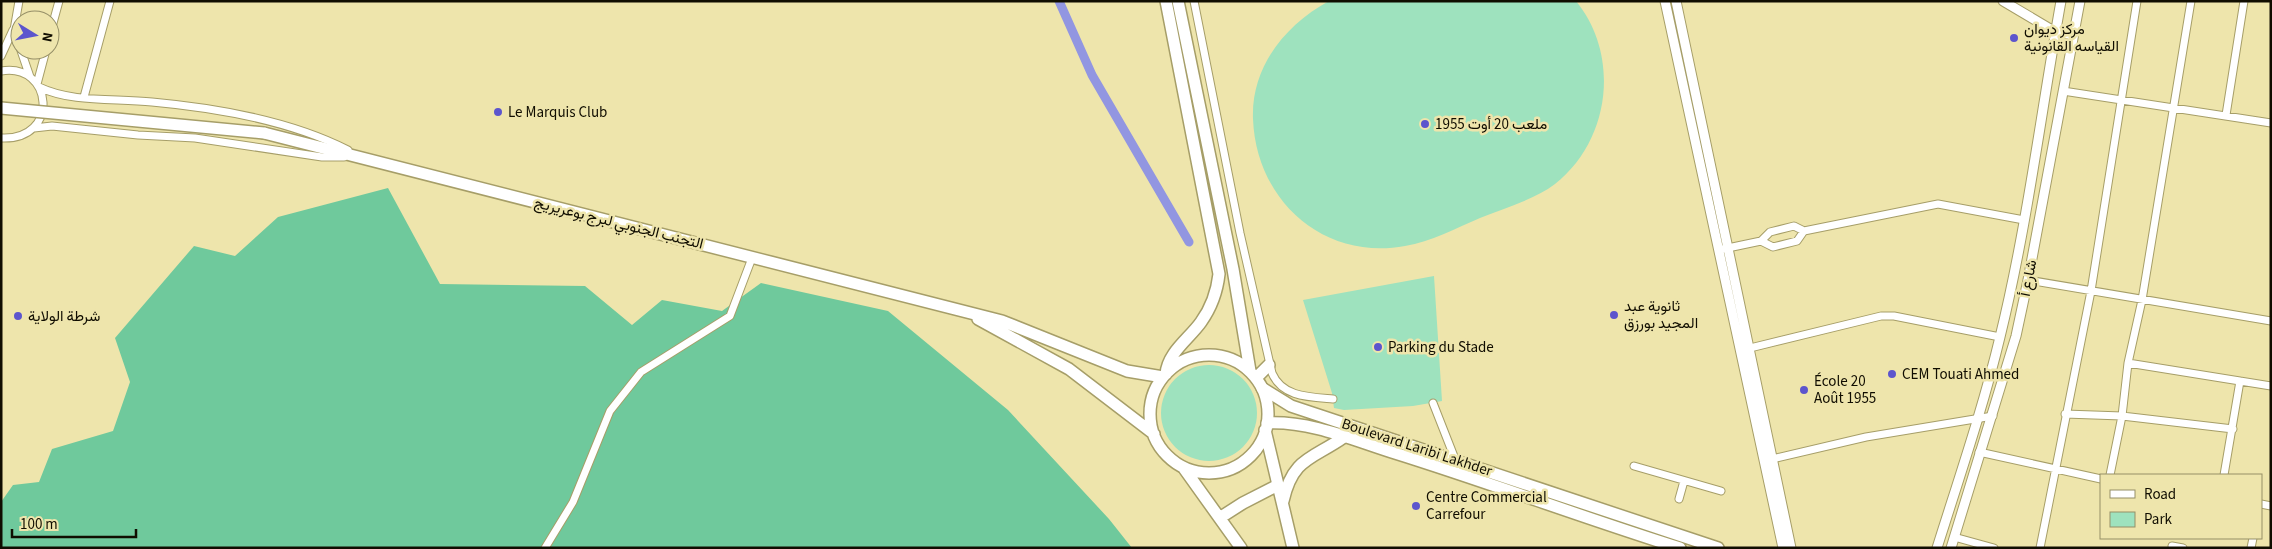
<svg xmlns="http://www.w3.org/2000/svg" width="2272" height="549" font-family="'Source Sans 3',Vazirmatn,sans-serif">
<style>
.green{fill:#9ee2be}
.forest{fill:#6fc99c}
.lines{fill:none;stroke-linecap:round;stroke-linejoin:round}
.canal{stroke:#9296e1;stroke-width:9}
.minor-casing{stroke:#a69e68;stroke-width:9}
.tertiary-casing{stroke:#a69e68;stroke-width:11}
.primary-casing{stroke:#a69e68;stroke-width:14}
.trunk-casing{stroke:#a69e68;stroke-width:14}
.minor{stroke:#fff;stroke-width:7}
.tertiary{stroke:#fff;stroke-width:9}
.primary{stroke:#fff;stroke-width:11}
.trunk{stroke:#fff;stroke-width:11}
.trunk-bridge-casing{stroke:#a69e68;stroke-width:14;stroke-linecap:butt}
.trunk-bridge{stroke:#fff;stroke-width:11}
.poi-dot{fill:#5c55cd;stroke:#eee5ac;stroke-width:2}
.labels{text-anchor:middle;stroke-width:5;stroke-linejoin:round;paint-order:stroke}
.poi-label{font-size:15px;fill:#100d00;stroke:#eee5ac;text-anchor:start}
.street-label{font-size:15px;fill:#100d00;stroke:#eee5ac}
</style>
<rect width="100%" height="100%" fill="#eee5ac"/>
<path class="green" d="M 1329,1 L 1576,1 C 1621,56 1610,141 1555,184 C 1534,200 1504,208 1480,218 C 1456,228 1431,242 1405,246 C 1323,261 1256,200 1253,119 C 1251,67 1285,25 1329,1 Z
M 1434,276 L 1442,401 L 1413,406 L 1344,410 L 1334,408 L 1332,393 L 1303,300 Z
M1161 413a48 48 0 1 1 96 0a48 48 0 1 1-96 0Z"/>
<path class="forest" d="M 388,188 L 440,284 L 585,286 L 632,325 L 662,300 L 722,311 L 761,283 L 888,311 L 1008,410 L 1109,519 L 1132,548 L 1,548 L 1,502 L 13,485 L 39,482 L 52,449 L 113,431 L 130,382 L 115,338 L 194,246 L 235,256 L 278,217 Z"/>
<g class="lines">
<path class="canal" d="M 1059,1 L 1092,75 L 1189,242"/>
<g class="minor-casing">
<path id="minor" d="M 19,1 L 14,30 L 30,77
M 1194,1 L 1240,233 L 1272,373 C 1282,397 1309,397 1333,399
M 50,34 L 59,1
M 1,56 L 13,30
M 1,71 C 53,62 61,141 1,138
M 37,84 L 46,50
M 39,87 C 72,103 115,98 152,102 C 218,108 289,120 348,150
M 2063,91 L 2271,123
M 84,97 L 110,1
M 2226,115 L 2244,1
M 34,128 L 52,126 L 138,135 L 195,138 L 322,157 L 344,157
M 1761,241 L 1773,247 L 1797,241 L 1804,231
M 1723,249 L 1761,241 L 1770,232 L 1794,226 L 1804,231 L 1938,204 L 2024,220
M 2028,280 L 2271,321
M 1746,349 L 1881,316 L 1894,316 L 2000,337
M 2128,363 L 2271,386
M 1433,403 L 1455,459
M 2065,414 L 2122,416 L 2233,429
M 1979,452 L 2101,479
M 1768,460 L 1866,437 L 1993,416
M 1634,466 L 1721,491
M 2110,475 L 2122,416 L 2128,363 L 2142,300 L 2191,1
M 2224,475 L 2240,381
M 1679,499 L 1684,481
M 2261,504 L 2271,506
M 1954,537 L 1994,548
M 2172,546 L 2183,548
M 545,548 L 573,502 L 610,411 L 641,372 L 730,316 L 752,258
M 2040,548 L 2091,291 L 2137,1
M 2251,548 L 2253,538"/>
</g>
<g class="tertiary-casing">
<path id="tertiary" d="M 1665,1 L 1783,548
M 1676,1 L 1791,548
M 2003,1 L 2052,30 L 2073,35
M 1937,548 C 1959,478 1983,408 2000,337 C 2027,227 2041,113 2061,1
M 1951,548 L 2016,336 L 2028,280 L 2080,1"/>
</g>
<g class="primary-casing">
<path id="primary" d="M 1262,388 L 1291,406 L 1718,548
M 1267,423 C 1312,421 1353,440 1395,453 C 1491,483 1584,518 1680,548"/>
</g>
<g class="trunk-casing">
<path id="trunk" d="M 1178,1 L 1233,269 L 1250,371
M 264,133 L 1002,321 L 1127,371 L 1163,377
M 978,319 L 1069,369 L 1154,434
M1150 414a59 59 0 1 1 118 0a59 59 0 1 1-118 0Z
M 1166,374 C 1168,352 1189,339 1201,322 C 1211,308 1217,292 1219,274 L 1166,1
M 1256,378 L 1269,365
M 1265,430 L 1293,548
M 1183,467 L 1241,548
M 1283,501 C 1293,457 1313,459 1344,437
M 1221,517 L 1243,503 L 1278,485"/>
</g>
<use href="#minor" class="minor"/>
<use href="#tertiary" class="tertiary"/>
<use href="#primary" class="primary"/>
<use href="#trunk" class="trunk"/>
<g class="trunk-bridge-casing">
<path id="trunk-bridge" d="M 1,108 L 264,133"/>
</g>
<use href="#trunk-bridge" class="trunk-bridge"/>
</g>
<g class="poi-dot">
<circle cx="2014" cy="38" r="5"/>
<circle cx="498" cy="112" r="5"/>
<circle cx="1425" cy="124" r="5"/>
<circle cx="1614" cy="315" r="5"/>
<circle cx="18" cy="316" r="5"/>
<circle cx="1378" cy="347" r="5"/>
<circle cx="1892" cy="374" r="5"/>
<circle cx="1804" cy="390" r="5"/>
<circle cx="1416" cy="506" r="5"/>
</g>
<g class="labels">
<g class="poi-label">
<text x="2024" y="34">مركز ديوان<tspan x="2024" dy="17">القياسه القانونية</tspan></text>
<text x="508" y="117">Le Marquis Club</text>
<text x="1435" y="129">ملعب 20 أوت 1955</text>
<text x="1624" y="311">ثانوية عبد<tspan x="1624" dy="17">المجيد بورزق</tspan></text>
<text x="28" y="321">شرطة الولاية</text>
<text x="1388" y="352">Parking du Stade</text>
<text x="1902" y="379">CEM Touati Ahmed</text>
<text x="1814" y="386">École 20<tspan x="1814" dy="17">Août 1955</tspan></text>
<text x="1426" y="502">Centre Commercial<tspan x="1426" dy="17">Carrefour</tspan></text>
</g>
<g class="street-label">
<text transform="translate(619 223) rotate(14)" y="5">التجنب الجنوبي لبرج بوعريريج</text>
<text transform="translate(2028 278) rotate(-79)" y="5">شارع أ</text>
<text transform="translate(1417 447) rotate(18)" y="5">Boulevard Laribi Lakhder</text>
</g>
</g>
<rect width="2272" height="549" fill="none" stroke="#100d00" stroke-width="5"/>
<rect x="2100" y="474" width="162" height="65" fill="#eee5ac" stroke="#958f67"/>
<rect x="2110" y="490" width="25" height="8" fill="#ffffff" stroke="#958f67"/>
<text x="2144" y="499" font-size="15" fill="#100d00">Road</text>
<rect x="2110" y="512" width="25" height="15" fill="#9ee2be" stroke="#958f67"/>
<text x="2144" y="524" font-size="15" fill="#100d00">Park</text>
<g transform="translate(35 35) rotate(100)"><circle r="24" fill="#eee5ac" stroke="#958f67"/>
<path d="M0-4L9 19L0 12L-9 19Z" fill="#5c55cd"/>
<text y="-8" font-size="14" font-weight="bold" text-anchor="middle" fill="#100d00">N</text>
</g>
<path d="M12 529v8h124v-8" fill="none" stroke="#100d00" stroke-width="2.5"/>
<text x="20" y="529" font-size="15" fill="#100d00" stroke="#eee5ac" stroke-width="4" paint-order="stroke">100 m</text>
</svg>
